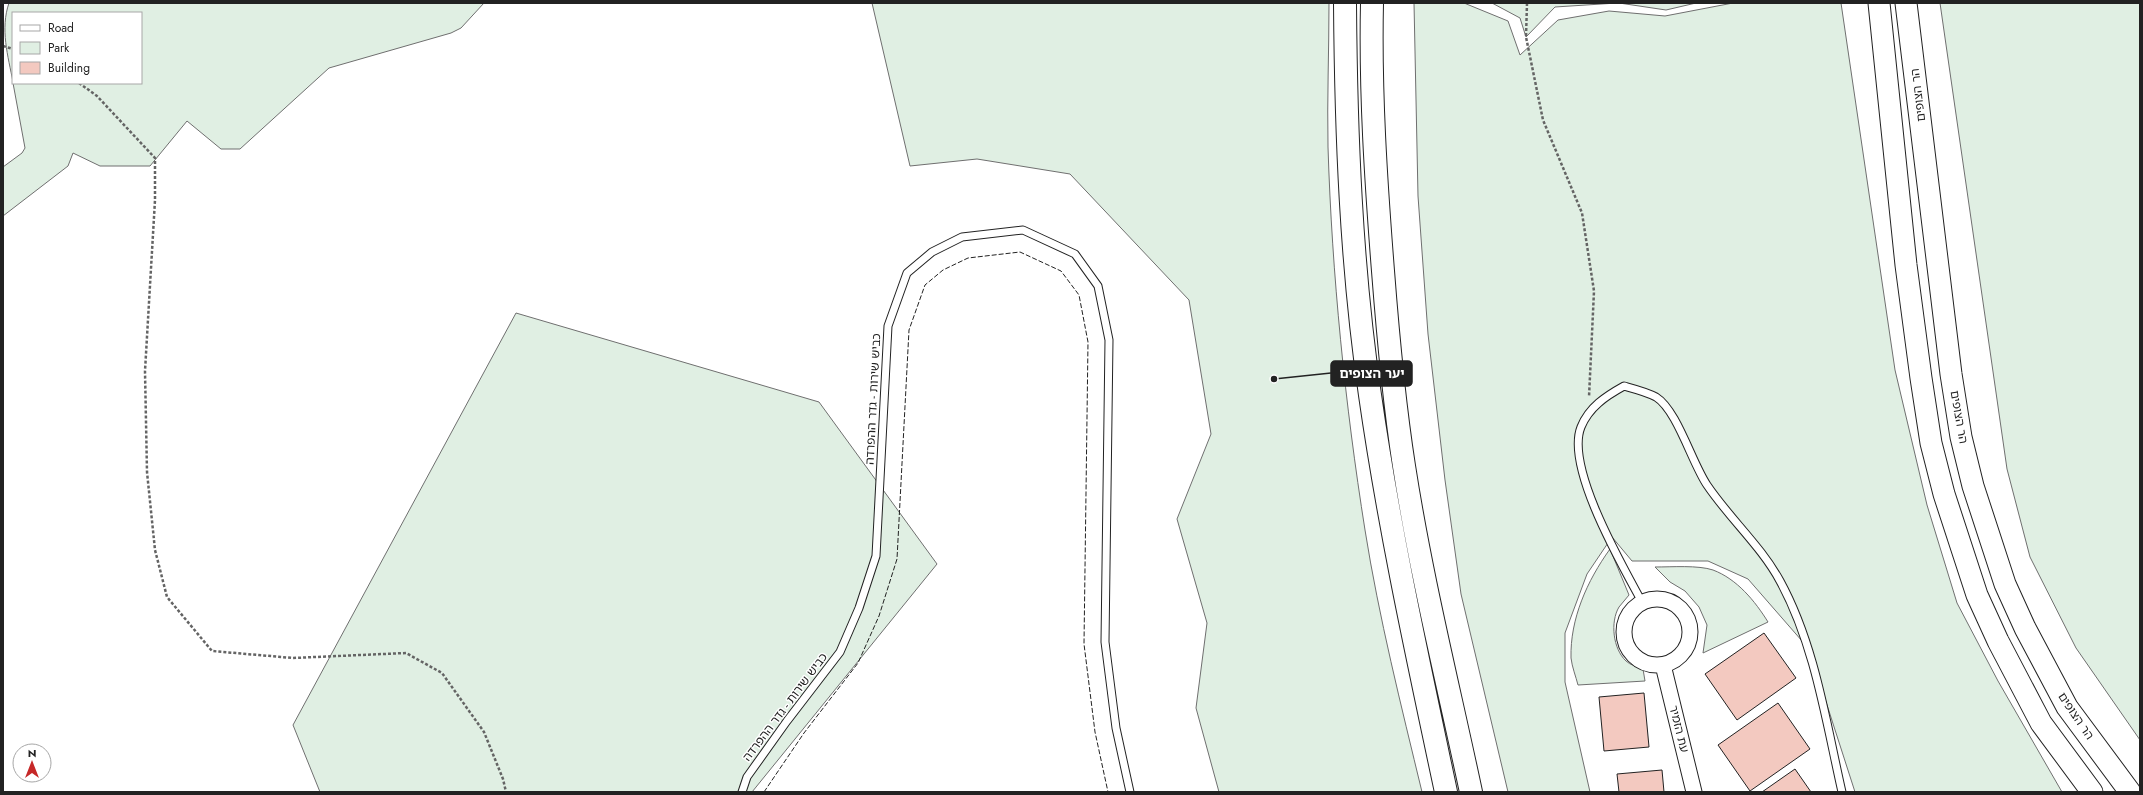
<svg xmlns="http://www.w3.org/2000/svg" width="2143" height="795" font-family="Jost,'Noto Sans Hebrew',sans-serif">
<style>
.green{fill:#e0efe3;stroke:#6f6f6f}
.building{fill:#f3c9c0;stroke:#222}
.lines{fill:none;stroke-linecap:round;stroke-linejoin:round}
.lane-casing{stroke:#222;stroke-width:9}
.street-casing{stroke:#222;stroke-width:17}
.secondary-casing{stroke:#222;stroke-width:23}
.primary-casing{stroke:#222;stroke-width:24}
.path{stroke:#646464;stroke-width:2.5;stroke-dasharray:3 2;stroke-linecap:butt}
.lane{stroke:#fff;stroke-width:7}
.street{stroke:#fff;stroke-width:15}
.secondary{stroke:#fff;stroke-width:21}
.primary{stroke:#fff;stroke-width:22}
.fence{stroke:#222;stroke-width:1;stroke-dasharray:5 2;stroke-linecap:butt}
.labels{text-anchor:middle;stroke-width:3;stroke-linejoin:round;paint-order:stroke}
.street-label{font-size:12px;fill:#222;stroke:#fff}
.leader{fill:none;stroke:#222;stroke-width:1.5}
.callout-dot{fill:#222;stroke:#fff;stroke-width:1.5}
.callout{fill:#222;stroke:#222;stroke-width:1.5}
.callout-label{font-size:13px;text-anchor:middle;font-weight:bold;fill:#fff}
</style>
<rect width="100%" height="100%" fill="#fff"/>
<path class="green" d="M 9,3 L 484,3 L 461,28 L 451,33 L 329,68 L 240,149 L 221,149 L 187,121 L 150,166 L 100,166 L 73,153 L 68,166 L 3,216 L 3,167 L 22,153 L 25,148 L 13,83 L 141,83 L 141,13 L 13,13 L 13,82 C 8,56 0,29 9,3 Z
M 872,3 L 1329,3 C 1329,51 1327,99 1328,147 C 1332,275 1345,404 1365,530 C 1379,618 1401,705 1422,792 L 1219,792 L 1196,708 L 1207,623 L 1177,519 L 1211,434 L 1189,300 L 1070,174 L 977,159 L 910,166 Z
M 1414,3 L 1464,3 L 1508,21 L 1520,55 L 1558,20 L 1609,11 L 1665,16 L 1733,3 L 1841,3 L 1895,370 L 1927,505 L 1957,603 L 1998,681 L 2062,792 L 1855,792 L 1809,649 L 1748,579 L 1708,561 L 1632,561 L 1612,537 L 1587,574 L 1565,633 L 1565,682 L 1590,792 L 1508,792 L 1461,594 L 1445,480 L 1428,334 L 1418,196 Z
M 1492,3 L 1617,3 L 1555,7 L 1526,37 L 1520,18 Z
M 1619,3 L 1696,3 L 1666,10 Z
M 1940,3 L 2140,3 L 2140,740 L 2076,648 L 2030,557 L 2007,469 Z
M 516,313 L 819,402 L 937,564 L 752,792 L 320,792 L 293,725 Z
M 1610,549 L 1629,595 C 1626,599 1622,603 1619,607 C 1610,622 1613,649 1626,661 C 1630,665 1638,667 1643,669 L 1645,681 L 1578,685 C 1576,677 1572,667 1571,658 C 1570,619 1587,581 1610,549 Z
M 1655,567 C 1672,567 1698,565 1713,570 C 1737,579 1755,601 1768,622 L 1703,653 L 1707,625 L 1699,607 L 1685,591 L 1670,582 Z"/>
<path class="building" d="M 1764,633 L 1796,678 L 1737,720 L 1705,674 Z
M 1644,693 L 1649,747 L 1604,751 L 1599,697 Z
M 1778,703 L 1810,749 L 1750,791 L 1718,745 Z
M 1795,769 L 1811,792 L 1762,792 Z
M 1662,770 L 1664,792 L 1619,792 L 1617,774 Z"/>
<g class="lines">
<g class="lane-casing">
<path id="lane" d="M 1642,602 C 1622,565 1565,467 1581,427 C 1589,407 1606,396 1624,386 C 1635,389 1647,392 1656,397 C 1677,410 1692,463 1707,485 C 1730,519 1761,546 1780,581 C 1815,645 1826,722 1842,792
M 742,792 L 747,777 L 787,721 L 840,652 L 859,608 L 876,556 L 888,326 L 907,273 L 932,252 L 962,237 L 1023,230 L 1075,254 L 1098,286 L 1109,340 L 1105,642 L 1116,728 L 1130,792"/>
</g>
<g class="street-casing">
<path id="street" d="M1624 632a33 33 0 1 1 66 0a33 33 0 1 1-66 0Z
M 1663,665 L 1694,792"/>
</g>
<g class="secondary-casing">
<path id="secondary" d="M 1879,3 L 1906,265 L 1921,378 L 1931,443 L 1944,494 L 1977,595 L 1998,641 L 2041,723 L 2092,792
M 1906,3 L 1951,374 L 1961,437 L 1973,486 L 2005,584 L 2025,628 L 2067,707 L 2130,792"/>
</g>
<g class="primary-casing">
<path id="primary" d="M 1345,3 C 1346,134 1351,265 1370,395 C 1389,528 1418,660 1446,792
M 1372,3 C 1370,92 1376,182 1383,271 C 1388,336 1394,402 1404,466 C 1421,576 1448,684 1471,792"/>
</g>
<path class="path" d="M 1527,3 L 1526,37 L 1543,120 L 1582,213 L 1594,291 L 1589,397
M 3,46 L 13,49
M 79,83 L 97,96 L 155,158 L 155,200 L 145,371 L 147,472 L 155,550 L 167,597 L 212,651 L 293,658 L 406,653 L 442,673 L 484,732 L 503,779 L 506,792"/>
<use href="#lane" class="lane"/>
<use href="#street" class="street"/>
<use href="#secondary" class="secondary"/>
<use href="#primary" class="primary"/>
<path class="fence" d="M 764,792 L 804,733 L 858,663 L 879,616 L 897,559 L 909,330 L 925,285 L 943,270 L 968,258 L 1020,252 L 1061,271 L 1079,295 L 1088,342 L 1084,644 L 1095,732 L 1108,792"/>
</g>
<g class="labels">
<g class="street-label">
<text transform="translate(1918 95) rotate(-97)" y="4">הר הצופים</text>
<text transform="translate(873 399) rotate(-87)" y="4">כביש שירות - גדר ההפרדה</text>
<text transform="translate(1959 417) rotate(80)" y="4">הר הצופים</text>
<text transform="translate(785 707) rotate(-53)" y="4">כביש שירות - גדר ההפרדה</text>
<text transform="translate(2076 716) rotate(56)" y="4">הר הצופים</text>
<text transform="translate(1679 729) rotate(76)" y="4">עת הזמיר</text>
</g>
</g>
<path class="leader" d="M1274 379L1331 373"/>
<circle class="callout-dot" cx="1274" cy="379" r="4"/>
<rect class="callout" x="1331" y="361" width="81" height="25" rx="4"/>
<g class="callout-label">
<text x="1372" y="378">יער הצופים</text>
</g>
<rect width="2143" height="795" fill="none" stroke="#222222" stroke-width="8"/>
<rect x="12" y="12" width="130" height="72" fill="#ffffff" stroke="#a7a7a7"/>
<rect x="20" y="25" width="20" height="6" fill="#ffffff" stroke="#a7a7a7"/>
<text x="48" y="32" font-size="12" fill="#222222">Road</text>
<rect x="20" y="42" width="20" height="12" fill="#e0efe3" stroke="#a7a7a7"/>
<text x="48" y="52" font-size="12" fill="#222222">Park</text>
<rect x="20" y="62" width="20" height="12" fill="#f3c9c0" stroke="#a7a7a7"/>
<text x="48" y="72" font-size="12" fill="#222222">Building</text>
<g transform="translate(32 763)"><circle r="19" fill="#ffffff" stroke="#a7a7a7"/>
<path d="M0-3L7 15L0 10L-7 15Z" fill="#c62828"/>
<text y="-6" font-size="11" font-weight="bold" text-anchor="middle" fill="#222222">N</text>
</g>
</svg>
